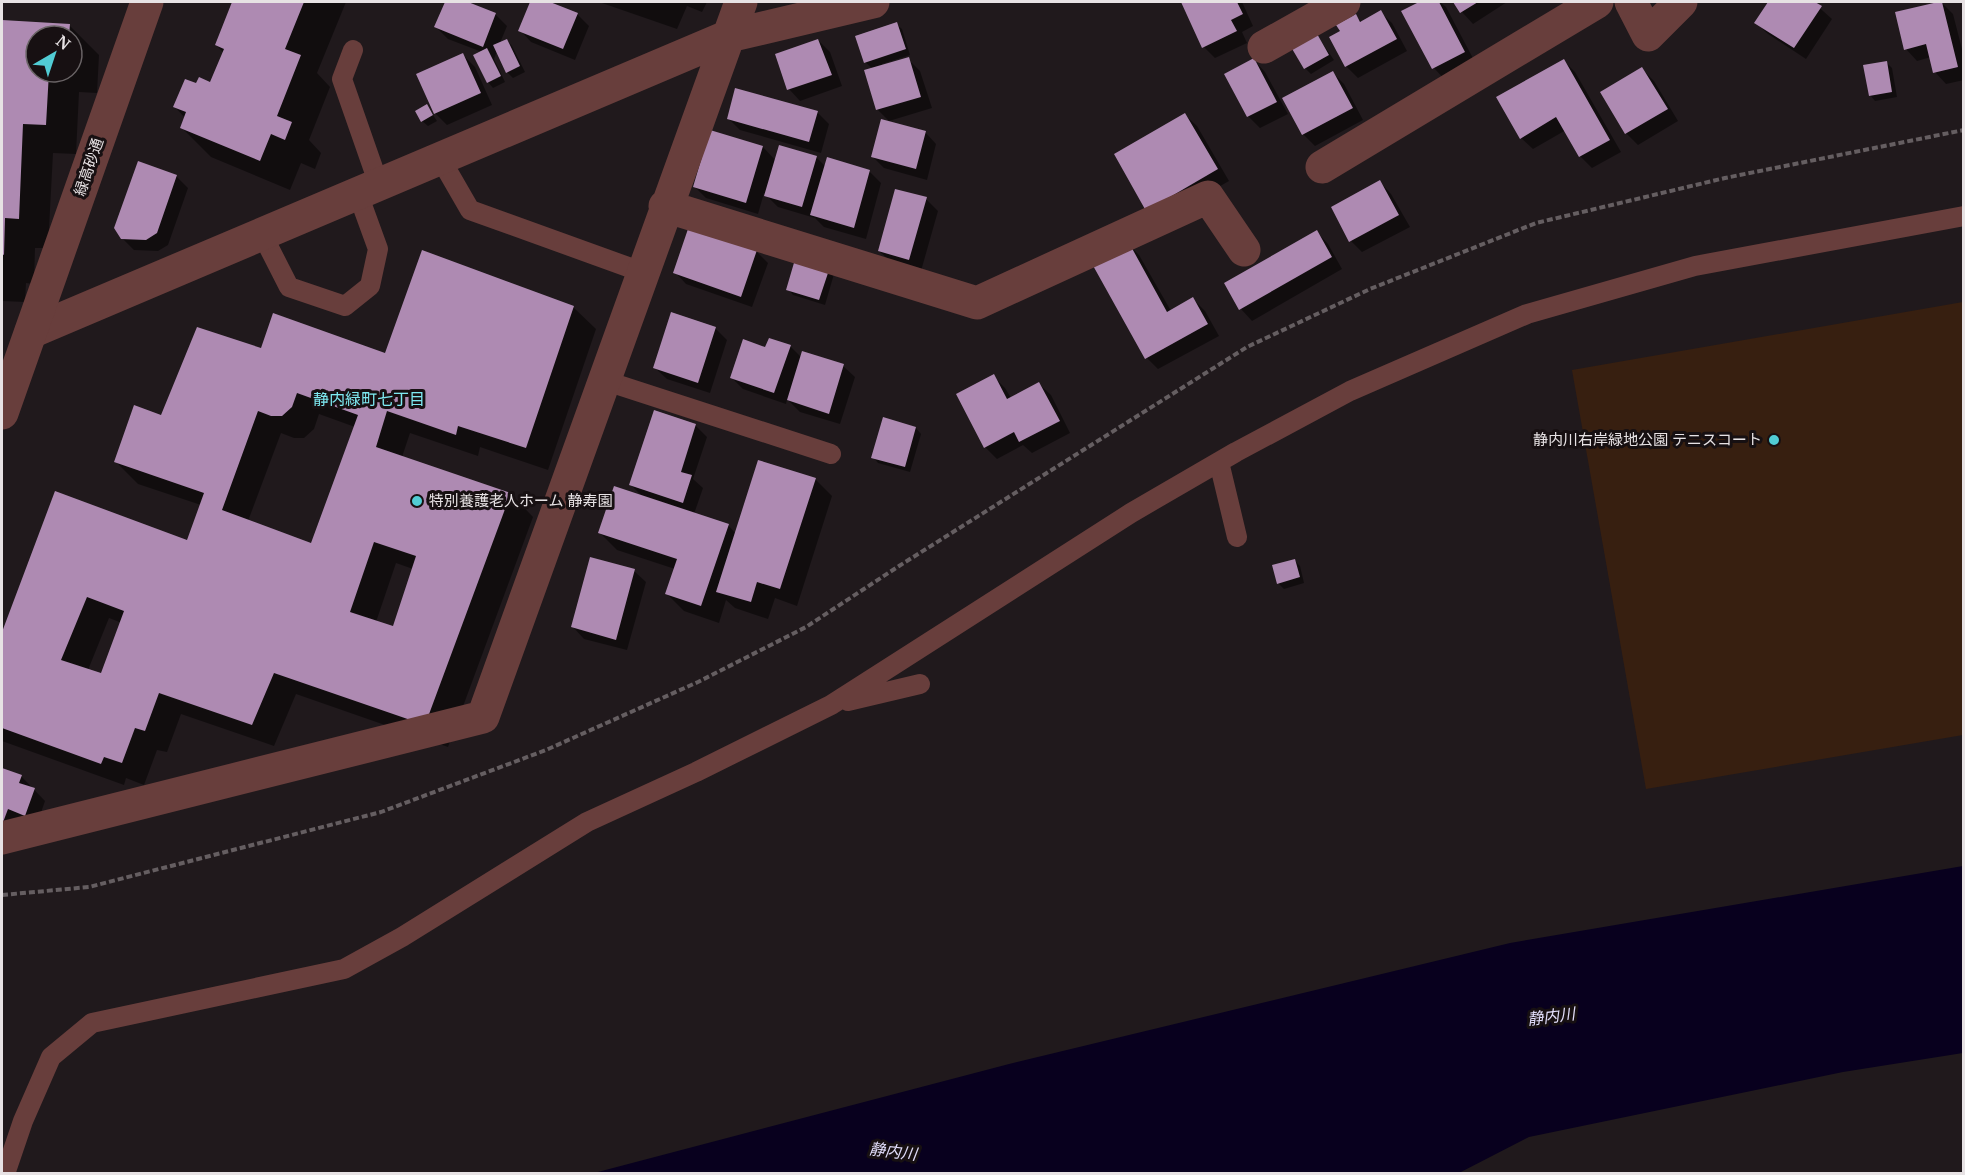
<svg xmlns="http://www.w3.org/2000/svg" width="1965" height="1175" font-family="'Noto Serif','Noto Sans JP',serif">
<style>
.green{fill:#371f10}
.water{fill:#08001e}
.shadow{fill:#0007;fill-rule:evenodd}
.building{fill:#ae8ab2;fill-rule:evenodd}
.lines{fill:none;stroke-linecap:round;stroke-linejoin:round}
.path{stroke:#655e61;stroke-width:4;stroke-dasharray:6 3;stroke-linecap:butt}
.service{stroke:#683e3c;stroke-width:20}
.minor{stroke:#683e3c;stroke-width:33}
.tertiary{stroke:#683e3c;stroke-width:33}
.poi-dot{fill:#51ccd4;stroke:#171012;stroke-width:2}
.labels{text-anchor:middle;stroke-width:6;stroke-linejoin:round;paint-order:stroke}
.street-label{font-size:15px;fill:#e7e2e4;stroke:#171012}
.poi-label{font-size:15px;fill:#e7e2e4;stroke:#171012;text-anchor:end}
.neighbourhood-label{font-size:16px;fill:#7ee9f1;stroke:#171012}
.water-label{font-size:16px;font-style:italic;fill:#e0dcf9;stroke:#171012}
</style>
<rect width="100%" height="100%" fill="#20191c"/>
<path class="green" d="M 1963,302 L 1963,735 L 1646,789 L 1572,370 Z"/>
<path class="water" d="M 1963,866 L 1963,1053 L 1843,1072 L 1529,1137 L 1459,1173 L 594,1173 L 1009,1064 L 1510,943 Z"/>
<path class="shadow" d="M 234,2 L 346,2 L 317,73 L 330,87 L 309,140 L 321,153 L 315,169 L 301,163 L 290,190 L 211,157 L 181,127 L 185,118 L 175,107 L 197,85 L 211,84 L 224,53 L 216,45 Z
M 447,2 L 464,2 L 495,14 L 507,26 L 500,43 L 507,40 L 512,46 L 525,72 L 513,78 L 507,72 L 497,51 L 494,59 L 505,82 L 493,88 L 488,82 L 482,52 L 448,39 L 436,27 Z
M 532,2 L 547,2 L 578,15 L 589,26 L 575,60 L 531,42 L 520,30 Z
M 599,2 L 707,2 L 702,12 L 687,6 L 677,29 Z
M 1182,2 L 1242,2 L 1253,26 L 1242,32 L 1247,43 L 1215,58 L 1204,47 Z
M 1422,2 L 1440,2 L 1446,7 L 1476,64 L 1445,80 L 1434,68 L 1403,12 Z
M 1455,2 L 1507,2 L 1473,24 L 1462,12 Z
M 1770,2 L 1813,2 L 1832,19 L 1806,59 L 1768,34 L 1756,23 Z
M 1941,2 L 1953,14 L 1964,57 L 1964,80 L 1946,84 L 1935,72 L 1931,57 L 1917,61 L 1906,49 Z
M 1380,12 L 1392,23 L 1407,51 L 1358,78 L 1347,67 L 1331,38 L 1342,32 L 1356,16 L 1362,22 Z
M 2,22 L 69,25 L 99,55 L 97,93 L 79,92 L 76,154 L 53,153 L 48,248 L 35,248 L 34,284 L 26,283 L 25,302 L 2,301 ZM 36,36 L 72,36 L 72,72 L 36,72 Z
M 896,24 L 902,29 L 910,55 L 882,64 L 883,66 L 908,59 L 920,71 L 932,108 L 889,121 L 877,109 L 873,69 L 865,62 Z
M 1316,34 L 1334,60 L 1311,74 L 1305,68 Z
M 818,40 L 830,52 L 842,86 L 800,101 L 789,89 Z
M 463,55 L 475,67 L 492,105 L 447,125 L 435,113 Z
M 1254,60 L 1265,72 L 1288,114 L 1260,128 L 1248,116 L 1226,74 Z
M 1563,60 L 1575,72 L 1621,152 L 1592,168 L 1580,156 L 1566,130 L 1533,149 L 1521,138 Z
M 1886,62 L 1892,68 L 1897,97 L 1875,101 L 1870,95 Z
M 1642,69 L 1654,81 L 1678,121 L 1638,145 L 1626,133 L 1602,93 Z
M 1333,73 L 1344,84 L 1363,120 L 1315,146 L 1303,134 Z
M 427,106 L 437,121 L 428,126 L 422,121 Z
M 817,112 L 829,124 L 821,153 L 740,130 L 728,118 Z
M 1185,115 L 1197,126 L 1229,181 L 1159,221 Z
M 925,132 L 936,144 L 927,180 L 884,168 L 873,157 Z
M 763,147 L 776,161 L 816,157 L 826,167 L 869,171 L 881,183 L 866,239 L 824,227 L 815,218 L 778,207 L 764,193 L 758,214 L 706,198 L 694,186 Z
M 176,176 L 188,188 L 168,245 L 158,251 L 134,250 L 122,238 Z
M 1380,182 L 1391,194 L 1410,227 L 1362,252 L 1351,241 Z
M 926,199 L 938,211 L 921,271 L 891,262 L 879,251 Z
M 1317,232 L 1328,244 L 1342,269 L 1252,321 L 1241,309 Z
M 1127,243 L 1139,255 L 1171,311 L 1193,299 L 1205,311 L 1219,336 L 1158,369 L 1147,358 Z
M 756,251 L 768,263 L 752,307 L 686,284 L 675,272 Z
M 797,258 L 834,274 L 825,305 L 793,295 L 788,289 Z
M 573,307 L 596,329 L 548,470 L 480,447 L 478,456 L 410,433 L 402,457 L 511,494 L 533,517 L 448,747 L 296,694 L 274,746 L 181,714 L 167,752 L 157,750 L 144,785 L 126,778 L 124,785 L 2,741 L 2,637 L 55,493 L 188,542 L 201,505 L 138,484 L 115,461 L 162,416 L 262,350 L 386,355 ZM 319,414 L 355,427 L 312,545 L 248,521 L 281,433 L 294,438 L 304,438 L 314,429 ZM 396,563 L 413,569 L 394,627 L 376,622 ZM 109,618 L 122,623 L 102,675 L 88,670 Z
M 715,328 L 727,340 L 710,393 L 667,379 L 655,368 Z
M 790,346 L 802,358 L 843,366 L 855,377 L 840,424 L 800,412 L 787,399 L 786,404 L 743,389 L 731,377 L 766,349 Z
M 993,376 L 1005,388 L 1011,398 L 1039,384 L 1051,395 L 1070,433 L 1032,453 L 1023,445 L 997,459 L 985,447 Z
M 695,425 L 707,437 L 693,479 L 703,488 L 694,514 L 728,525 L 736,534 L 815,479 L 832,496 L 797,606 L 775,598 L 768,619 L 735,608 L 726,600 L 719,623 L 684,611 L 667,594 L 675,569 L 617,550 L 600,533 L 643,497 L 631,485 Z
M 916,428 L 921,434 L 910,472 L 878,463 L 873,457 Z
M 1294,560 L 1300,566 L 1304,583 L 1284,589 L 1278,583 Z
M 634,571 L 646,582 L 627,650 L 584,639 L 573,627 Z
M 2,769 L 21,776 L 45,801 L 36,827 L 2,828 Z"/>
<path class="building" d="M 232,2 L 304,2 L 285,49 L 301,55 L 277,116 L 292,122 L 285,140 L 271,134 L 260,161 L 180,128 L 186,112 L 173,107 L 185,79 L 196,83 L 199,77 L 210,82 L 224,49 L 215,45 Z
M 445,2 L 468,2 L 496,13 L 483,47 L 434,27 Z
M 530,2 L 550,2 L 578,13 L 563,49 L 518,31 Z
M 1181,2 L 1237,2 L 1243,14 L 1231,20 L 1237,31 L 1202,48 Z
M 1419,2 L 1439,2 L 1465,52 L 1432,69 L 1401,11 Z
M 1453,2 L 1478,2 L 1460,13 Z
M 1768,2 L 1815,2 L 1822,6 L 1794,48 L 1754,23 Z
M 1938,2 L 1942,2 L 1958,67 L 1933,73 L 1926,44 L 1904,50 L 1895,12 Z
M 1381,10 L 1397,39 L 1345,67 L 1329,37 L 1340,31 L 1336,25 L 1356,14 L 1360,22 Z
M 2,20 L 70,24 L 69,36 L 36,36 L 36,72 L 49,72 L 46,125 L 23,124 L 19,219 L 5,218 L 4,255 L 2,254 Z
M 897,22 L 906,49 L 864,63 L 855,36 Z
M 1316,32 L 1329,55 L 1304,69 L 1291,47 Z
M 507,39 L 520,66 L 506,73 L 493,45 Z
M 818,39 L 832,75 L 787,90 L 775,54 Z
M 487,48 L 501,76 L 487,83 L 473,55 Z
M 463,53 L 481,93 L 434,114 L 416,74 Z
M 909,57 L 921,97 L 876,110 L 864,70 Z
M 1254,58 L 1277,102 L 1247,117 L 1224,74 Z
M 1564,59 L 1610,140 L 1579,157 L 1556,117 L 1520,139 L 1496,97 Z
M 1887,61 L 1892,92 L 1869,96 L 1863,65 Z
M 1642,67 L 1668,109 L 1625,134 L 1600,92 Z
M 1333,71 L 1353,108 L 1302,135 L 1282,98 Z
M 735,88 L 818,111 L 809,142 L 727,119 Z
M 427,104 L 433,115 L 421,122 L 415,111 Z
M 1185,113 L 1218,169 L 1146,211 L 1114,154 Z
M 881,119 L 926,131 L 916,169 L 871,157 Z
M 710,130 L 763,146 L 746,203 L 693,187 Z
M 779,145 L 817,156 L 802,207 L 764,196 Z
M 827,157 L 870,170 L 854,228 L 810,215 Z
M 138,161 L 177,175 L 157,233 L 146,240 L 121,239 L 114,228 Z
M 1380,180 L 1399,215 L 1349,242 L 1331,207 Z
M 895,189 L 927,197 L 909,260 L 878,251 Z
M 689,226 L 757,250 L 741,297 L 673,273 Z
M 1317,230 L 1332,257 L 1239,310 L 1224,283 Z
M 1128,241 L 1167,312 L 1193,297 L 1208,324 L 1145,359 L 1091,262 Z
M 422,250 L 574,306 L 526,448 L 458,426 L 456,435 L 387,411 L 376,447 L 511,493 L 425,725 L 274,673 L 252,725 L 159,693 L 145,731 L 135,728 L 122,763 L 104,757 L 101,764 L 2,728 L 2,632 L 55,491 L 187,540 L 204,493 L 114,462 L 134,405 L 161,415 L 197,327 L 261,348 L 273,313 L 385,353 ZM 297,393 L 358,415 L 311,543 L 222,510 L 258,411 L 271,416 L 282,416 L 292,407 ZM 374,542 L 416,556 L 393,626 L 350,612 ZM 87,597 L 124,611 L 101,673 L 61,660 Z
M 796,256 L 830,267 L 819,300 L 786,290 Z
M 671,312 L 716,327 L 698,383 L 653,368 Z
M 769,338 L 791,345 L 774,393 L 730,378 L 743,339 L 765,347 Z
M 802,351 L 844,364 L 829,414 L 787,400 Z
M 994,374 L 1007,399 L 1039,382 L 1060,421 L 1019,442 L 1014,432 L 984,448 L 956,394 Z
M 654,410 L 696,424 L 681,472 L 692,475 L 683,503 L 629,485 Z
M 883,417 L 916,427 L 905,467 L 871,458 Z
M 758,460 L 816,478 L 780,589 L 757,582 L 751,602 L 716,592 Z
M 614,486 L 729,524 L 701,606 L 665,594 L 677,559 L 598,533 Z
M 590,557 L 635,569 L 616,640 L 571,627 Z
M 1295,559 L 1300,577 L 1277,584 L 1272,565 Z
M 2,768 L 22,775 L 19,783 L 35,788 L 25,816 L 8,809 L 2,825 Z"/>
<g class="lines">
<path class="path" d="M 2,895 L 89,887 L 381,812 L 546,750 L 698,682 L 806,627 L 899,566 L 1247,347 L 1370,289 L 1536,223 L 1725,178 L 1964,130"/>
<path class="service" d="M 353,50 L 342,79 L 379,185
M 440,158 L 470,210 L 642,272
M 262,234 L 289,287 L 345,306 L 370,286 L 378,249 L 358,194
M 603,380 L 831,454
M 1219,462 L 1237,537
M 848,701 L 920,684
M 5,1174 L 23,1121 L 51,1057 L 92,1023 L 344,969 L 402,937 L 587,822 L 696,772 L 831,705 L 1131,513 L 1236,452 L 1350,391 L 1527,314 L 1695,266 L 1964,216"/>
<path class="minor" d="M 1631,2 L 1648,35 L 1681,2
M 1264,47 L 1344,2
M 1322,167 L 1597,2
M 665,206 L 977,303 L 1208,197 L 1244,250
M 31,332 L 729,36 L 873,2
M 2,838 L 483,717 L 741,2"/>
<path class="tertiary" d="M 2,413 L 147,2"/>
</g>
<g class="poi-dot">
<circle cx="1774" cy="440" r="6"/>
<circle cx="417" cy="501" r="6"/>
</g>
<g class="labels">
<g class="street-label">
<text transform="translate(89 167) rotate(-71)" y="5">緑高砂通</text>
</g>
<g class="poi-label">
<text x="1762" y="445">静内川右岸緑地公園 テニスコート</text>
<text x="429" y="506" text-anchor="start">特別養護老人ホーム 静寿園</text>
</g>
<g class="neighbourhood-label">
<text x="369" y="405">静内緑町七丁目</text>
</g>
<g class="water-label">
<text transform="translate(1551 1016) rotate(-7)" y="6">静内川</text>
<text transform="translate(893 1151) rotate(7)" y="6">静内川</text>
</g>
</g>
<rect width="1965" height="1175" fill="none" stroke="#e7e2e4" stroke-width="6"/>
<g transform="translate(54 54) rotate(39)"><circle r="28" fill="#171012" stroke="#6a6466" stroke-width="1.5"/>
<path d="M0-4.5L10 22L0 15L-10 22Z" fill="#51ccd4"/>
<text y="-9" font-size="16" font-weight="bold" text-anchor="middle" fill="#e7e2e4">N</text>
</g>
</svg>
